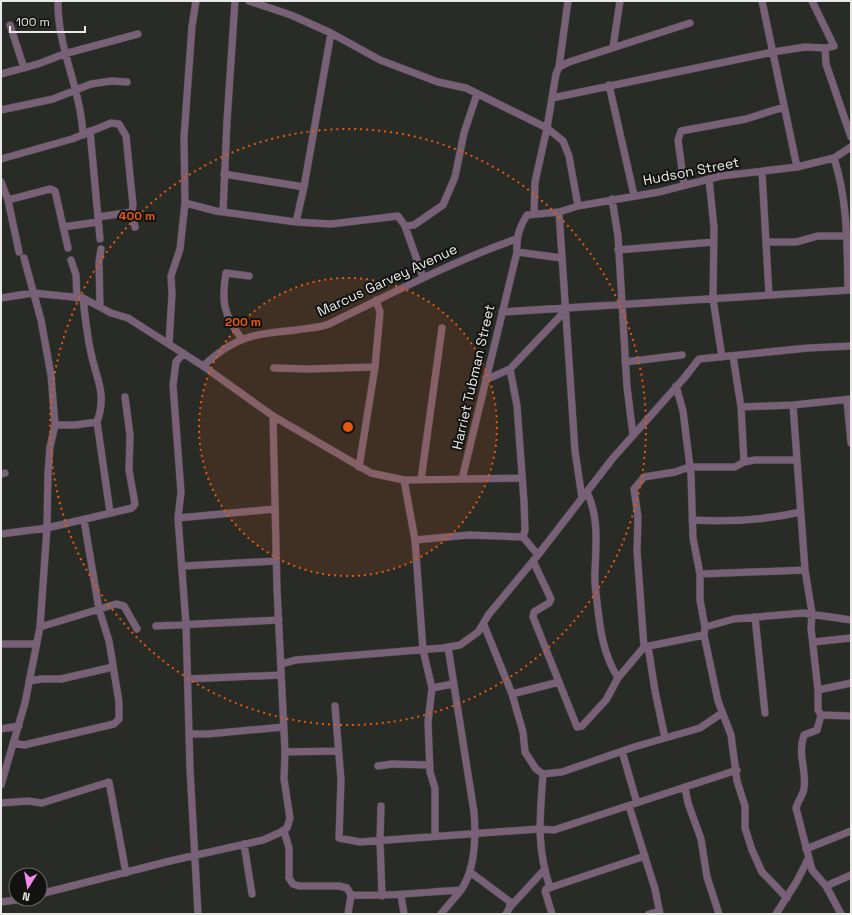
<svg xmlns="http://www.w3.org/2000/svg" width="852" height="915" font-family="'Space Grotesk',sans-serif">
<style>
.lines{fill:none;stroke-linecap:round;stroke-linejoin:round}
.minor-casing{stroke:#444642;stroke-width:8}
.minor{stroke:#786176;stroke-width:7}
.ring{fill:none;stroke:#e8590c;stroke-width:2;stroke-dasharray:2 4}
.labels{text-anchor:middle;stroke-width:4;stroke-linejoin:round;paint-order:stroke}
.street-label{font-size:14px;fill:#e9eae8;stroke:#121311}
.centre{fill:#e8590c;stroke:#121311;stroke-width:2}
.ring-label{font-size:12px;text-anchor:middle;font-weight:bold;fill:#e8590c;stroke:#121311;stroke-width:4;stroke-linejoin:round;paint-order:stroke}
</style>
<rect width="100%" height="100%" fill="#292b27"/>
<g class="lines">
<g class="minor-casing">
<path id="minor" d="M 58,1 C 57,47 81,89 83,135
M 249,1 L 291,15 L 331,33 L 380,60 L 438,82 L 466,88 L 547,128 L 535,182 L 534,214
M 762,1 L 797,167
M 10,25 L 24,68
M 613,47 L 620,1
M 825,48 L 826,64 L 851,137
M 559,67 L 568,1
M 1,74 L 38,64 L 64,54 L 138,34
M 609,85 L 634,195
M 552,98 L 773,52 L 805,47 L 825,48 L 834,46 L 812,1
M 1,110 L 53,99 L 91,84 L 111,81 L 127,82
M 90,131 L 100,239
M 834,158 C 848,201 847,246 848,290
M 1,159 L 72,139 L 111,123 L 119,124 L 126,136 L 133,205 L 132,212 L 135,227
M 762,172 L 769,295
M 224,174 L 304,187
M 709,179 L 714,228 L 713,299 L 722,357
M 1,182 L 8,200 L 19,252
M 684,185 L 678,140 L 681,131 L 746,119 L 784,107
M 612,199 L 618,236 L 627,387 L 633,435
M 8,200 L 50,189 L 55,191 L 68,248
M 185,203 L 216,211 L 296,222 L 331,224 L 398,216 L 405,226 L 423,277
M 578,206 L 569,156 L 563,141 L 547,128 L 556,74 L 559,67 L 569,62 L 690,23
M 223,212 L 227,121 L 235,1
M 559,212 L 575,451 L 582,498
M 98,217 L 132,212
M 296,222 L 304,187 L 331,33
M 405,226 L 414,225 L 443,205 L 455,177 L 464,133 L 477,94
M 63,227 L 98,222
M 767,242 L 796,242 L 818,236 L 846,236
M 618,250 L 714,242
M 517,252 L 562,258
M 71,260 L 76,275 L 77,298
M 1,298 L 33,293 L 83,298 L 111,313 L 128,318 L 203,366 L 273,416 L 371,473 L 404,480 L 522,478
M 83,298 C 85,317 87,335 91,353 C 97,381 107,394 97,422 L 110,512
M 100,307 L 99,262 L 101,249
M 502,312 L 851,290
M 241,338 C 224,315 221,302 226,273 L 249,276
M 169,344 L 172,294 L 171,276 L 180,249 L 185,203 L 184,137 L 192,26 L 196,1
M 183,354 L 176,362 L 173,385 L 181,492 L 178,518 L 186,624 L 190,769 L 198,914
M 733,356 L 741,407 L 744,462
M 625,362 L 682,355
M 203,366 C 235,336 254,334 296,330 C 306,328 320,328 329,324 C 391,294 451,262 516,239
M 274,368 L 307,369 L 375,367
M 510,369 L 517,406 L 524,502 L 525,530 L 523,537
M 486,378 L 492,377 L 510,369 L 566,310
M 676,386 L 683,411 L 691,475 L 693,538 L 700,574 L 700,600 L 705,627 L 704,635 L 718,701 L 731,735 L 737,781 L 745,806 L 745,828 L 752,850 L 762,872 L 787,898
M 847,401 L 851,443
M 793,405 L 805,570 L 812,613 L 811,628 L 818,690 L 818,710 L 821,715
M 741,407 L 793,405 L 851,399
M 55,425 L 75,425 L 97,422
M 359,467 L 375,367 L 380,312 L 376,300
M 1,474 L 5,473
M 462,479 L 517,252 C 516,238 519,228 527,215 L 559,212 L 578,206 L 659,192 L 721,176 L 797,167 L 834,158 L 851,147
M 404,480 L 415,540 L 423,650 L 432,688 L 428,722 L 430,772 L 435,788 L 435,836
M 421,480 L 442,328
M 587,492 C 599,517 596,544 595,571 C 594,581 596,592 597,602 C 600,629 603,654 618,678
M 178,518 L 275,509
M 692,520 C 729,522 765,520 801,512
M 1,534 L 47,528 L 132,508 L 135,504 L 129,470 L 130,435 L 125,397
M 415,540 L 469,535 L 523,537 L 538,555
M 533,561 L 551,599 L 549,603 L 534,612 L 533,617 L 577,727 L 582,726 L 606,700 L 618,678 L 644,647 L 704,635
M 183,566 L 276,561
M 700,574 L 805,570
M 755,617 L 765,713
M 484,625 L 512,694 L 523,732 L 525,752 L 536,769 L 543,774 C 540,818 536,845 550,888
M 156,626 L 279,620
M 40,627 L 116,604 L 124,606 L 137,629
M 705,627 L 734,619 L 803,613 L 851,620
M 813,642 L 851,638
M 1,644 L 35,644
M 648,646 L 655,691 L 665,738
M 644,647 L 637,551 L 638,517 L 634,489 L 644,477 L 675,472 L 689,467 L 735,467 L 744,462 L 755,460 L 797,460
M 281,664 L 296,660 L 443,648 L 460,645 L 478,632 L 489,614 L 538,555 L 613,458 L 685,377 L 699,359 L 808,348 L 851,346
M 188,679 L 281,675
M 29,681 L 42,679 L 61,679 L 113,667
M 432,688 L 453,684
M 818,690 L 851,683
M 512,694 L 559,682
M 335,706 L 341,780 L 339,838 L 360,842 L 539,829 L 554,830 L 737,770
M 1,729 L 19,726
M 189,734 L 208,734 L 284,727
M 13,743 L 24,745 L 114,724 L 119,719 L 119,702 L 109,641 L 99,609 L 84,520
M 622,751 L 637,803
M 285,752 L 338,751
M 378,766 L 392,764 L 430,765
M 543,774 L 562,772 L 634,747 L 700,728 L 722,713
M 1,785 L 25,703 L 40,627 L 47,528 L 48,472 L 50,447 L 55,425 L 51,375 L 41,320 L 24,258
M 685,787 L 688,803 L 701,839 L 707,877 L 719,914
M 1,803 L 28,801 L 42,803 L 109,782 L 126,873
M 381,806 L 380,840 L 382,896
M 629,806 L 655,889 L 660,914
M 284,831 L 289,848 L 289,878 L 293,884 L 299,886 L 339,886 L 347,888 L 351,895 C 388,897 424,892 461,890
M 244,844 L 252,894
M 806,849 L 851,831
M 470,872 L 509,901 L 510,907 L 506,914
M 826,886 L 851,875
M 40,894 L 170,861 L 263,840 L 279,833 L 287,828 L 290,818 L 284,779 L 285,752 L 277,589 L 273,416
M 401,895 L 404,914
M 1,902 L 23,899
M 510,907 L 544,870
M 348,914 L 351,895
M 441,914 C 447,906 455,898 461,890 C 476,868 476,837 474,812 L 448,647
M 552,914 L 545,891 L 546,889 L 645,856
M 649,914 L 659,911
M 776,914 L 797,881 L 808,859
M 841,914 L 826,886 L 812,870 L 796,808 C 798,801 804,793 804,788 C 807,771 797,754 804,735 L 817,730 L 821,715 L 851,716"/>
</g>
<use href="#minor" class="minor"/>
</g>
<circle cx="348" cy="427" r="149" fill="#e8590c" fill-opacity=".12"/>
<g class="ring">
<circle cx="348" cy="427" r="149"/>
<circle cx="348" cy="427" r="298"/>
</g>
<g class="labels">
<g class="street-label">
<text transform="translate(691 171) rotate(-11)" y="5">Hudson Street</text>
<text transform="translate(387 280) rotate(-25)" y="5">Marcus Garvey Avenue</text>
<text transform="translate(473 377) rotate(-77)" y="5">Harriet Tubman Street</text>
</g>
</g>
<circle cx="348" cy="427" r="6" class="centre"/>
<g class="ring-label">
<text x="137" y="220">400 m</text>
<text x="243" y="326">200 m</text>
</g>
<rect width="852" height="915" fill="none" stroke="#e9eae8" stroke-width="4"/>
<g transform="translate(28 887) rotate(191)"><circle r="19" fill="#121311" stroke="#686967"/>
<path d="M0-3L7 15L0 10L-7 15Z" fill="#f689ee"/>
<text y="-6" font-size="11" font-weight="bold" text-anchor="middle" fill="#e9eae8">N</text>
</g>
<path d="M10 26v6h75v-6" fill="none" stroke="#e9eae8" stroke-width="2"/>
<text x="16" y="26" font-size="12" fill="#e9eae8" stroke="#121311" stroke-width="3" paint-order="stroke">100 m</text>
</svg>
